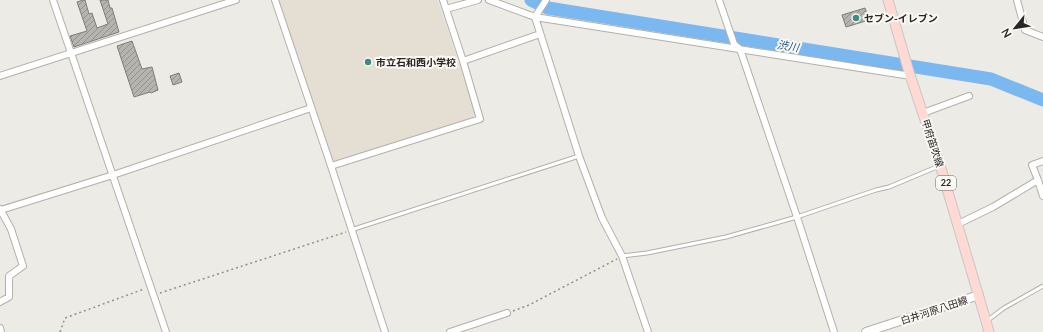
<svg xmlns="http://www.w3.org/2000/svg" width="1043" height="332" font-family="Lato,'Noto Sans JP',sans-serif">
<style>
.built{fill:#e5dfd3}
.lines{fill:none;stroke-linecap:round;stroke-linejoin:round}
.river{stroke:#7bb8f0;stroke-width:13}
.building{fill:url(#building-hatch);stroke:#807d79}
.service-casing{stroke:#b2b0ab;stroke-width:5}
.minor-casing{stroke:#b2b0ab;stroke-width:8}
.secondary-casing{stroke:#b2b0ab;stroke-width:10}
.primary-casing{stroke:#c7c7c6;stroke-width:11}
.path{stroke:#91908d;stroke-width:1.5;stroke-dasharray:2 3;stroke-linecap:butt}
.service{stroke:#fff;stroke-width:3}
.minor{stroke:#fff;stroke-width:6}
.secondary{stroke:#fff;stroke-width:8}
.primary{stroke:#ffd9d4;stroke-width:9}
.poi-dot{fill:#418984;stroke:#fbf8f3;stroke-width:1.5}
.labels{text-anchor:middle;stroke-width:4;stroke-linejoin:round;paint-order:stroke}
.shield{fill:#fbf8f3;stroke:#676663;stroke-width:1}
.shield-label{font-size:9px;font-weight:bold;fill:#272725}
.poi-label{font-size:10px;font-weight:bold;fill:#272725;stroke:#fbf8f3;text-anchor:start}
.street-label{font-size:10px;fill:#272725;stroke:#fbf8f3}
.water-label{font-size:11px;font-style:italic;fill:#1b5381;stroke:#fbf8f3}
</style>
<defs>
<pattern id="building-hatch" width="6" height="6" patternUnits="userSpaceOnUse"><rect width="6" height="6" fill="#b6b4af"/><path d="M-1 1l2-2M0 6l6-6M5 7l2-2" fill="none" stroke="#94928e"/></pattern>
</defs>
<rect width="100%" height="100%" fill="#edebe6"/>
<path class="built" d="M 278,0 L 438,0 L 475,113 L 472,119 L 336,162 L 331,159 Z"/>
<g class="lines">
<path class="river" d="M 531,0 L 548,8 L 991,79 L 1043,100"/>
</g>
<path class="building" d="M 83,0 L 85,0 L 89,14 L 92,13 L 97,28 L 108,24 L 100,0 L 108,0 L 110,8 L 112,8 L 119,32 L 74,47 L 70,36 L 87,31 L 77,2 Z
M 865,8 L 869,20 L 846,27 L 842,15 Z
M 132,41 L 142,69 L 152,67 L 158,90 L 151,93 L 150,92 L 134,97 L 117,46 Z
M 179,73 L 182,82 L 173,85 L 170,76 Z"/>
<g class="lines">
<g class="service-casing">
<path id="service" d="M 351,230 L 579,156
M 622,256 L 647,253 L 726,237 L 797,217 L 876,190 L 889,187 L 939,166
M 988,320 L 1004,308 L 1043,286"/>
</g>
<g class="minor-casing">
<path id="minor" d="M 53,0 L 166,332
M 275,0 L 331,166 L 385,332
M 489,0 L 535,17 L 911,76
M 719,0 L 734,44 L 740,49 L 797,217 L 834,332
M 1017,0 L 1025,30 L 1043,37
M 446,9 L 478,0
M 535,17 L 579,156 L 602,218 L 622,256 L 648,332
M 535,17 L 546,0
M 463,61 L 540,34
M 0,76 L 236,0
M 923,113 L 969,96
M 331,166 L 480,119 L 463,61 L 443,0
M 1038,180 L 1043,196
M 0,209 L 11,229 L 23,266 L 9,276 L 9,297 L 0,302
M 1,210 L 113,175 L 311,108
M 958,224 L 993,207 L 1038,180 L 1032,165 L 1043,161
M 0,328 L 1,332
M 450,332 L 507,313"/>
</g>
<g class="secondary-casing">
<path id="secondary" d="M 866,332 L 979,295"/>
</g>
<g class="primary-casing">
<path id="primary" d="M 888,0 L 909,72 L 940,165 L 986,321 L 989,332"/>
</g>
<path class="path" d="M 160,293 L 346,232
M 513,311 L 529,305 L 617,259
M 60,332 L 65,318 L 144,289"/>
<use href="#service" class="service"/>
<use href="#minor" class="minor"/>
<use href="#secondary" class="secondary"/>
<use href="#primary" class="primary"/>
</g>
<g class="poi-dot">
<circle cx="856" cy="18" r="4"/>
<circle cx="368" cy="62" r="4"/>
</g>
<g class="labels">
<rect class="shield" x="936" y="176" width="20" height="14" rx="3"/>
<g class="shield-label">
<text x="946" y="186">22</text>
</g>
<g class="poi-label">
<text x="864" y="22">セブン-イレブン</text>
<text x="376" y="66">市立石和西小学校</text>
</g>
<g class="street-label">
<text transform="translate(933 143) rotate(72)" y="4">甲府笛吹線</text>
<text transform="translate(934 310) rotate(-18)" y="4">白井河原八田線</text>
</g>
<g class="water-label">
<text transform="translate(788 46) rotate(9)" y="4">渋川</text>
</g>
</g>
<g transform="translate(1015 28) rotate(240)" stroke="#fbf8f3" stroke-width="3" paint-order="stroke">
<path d="M0-3L7 15L0 10L-7 15Z" fill="#272725"/>
<text y="-6" font-size="11" font-weight="bold" text-anchor="middle" fill="#272725">N</text>
</g>
</svg>
